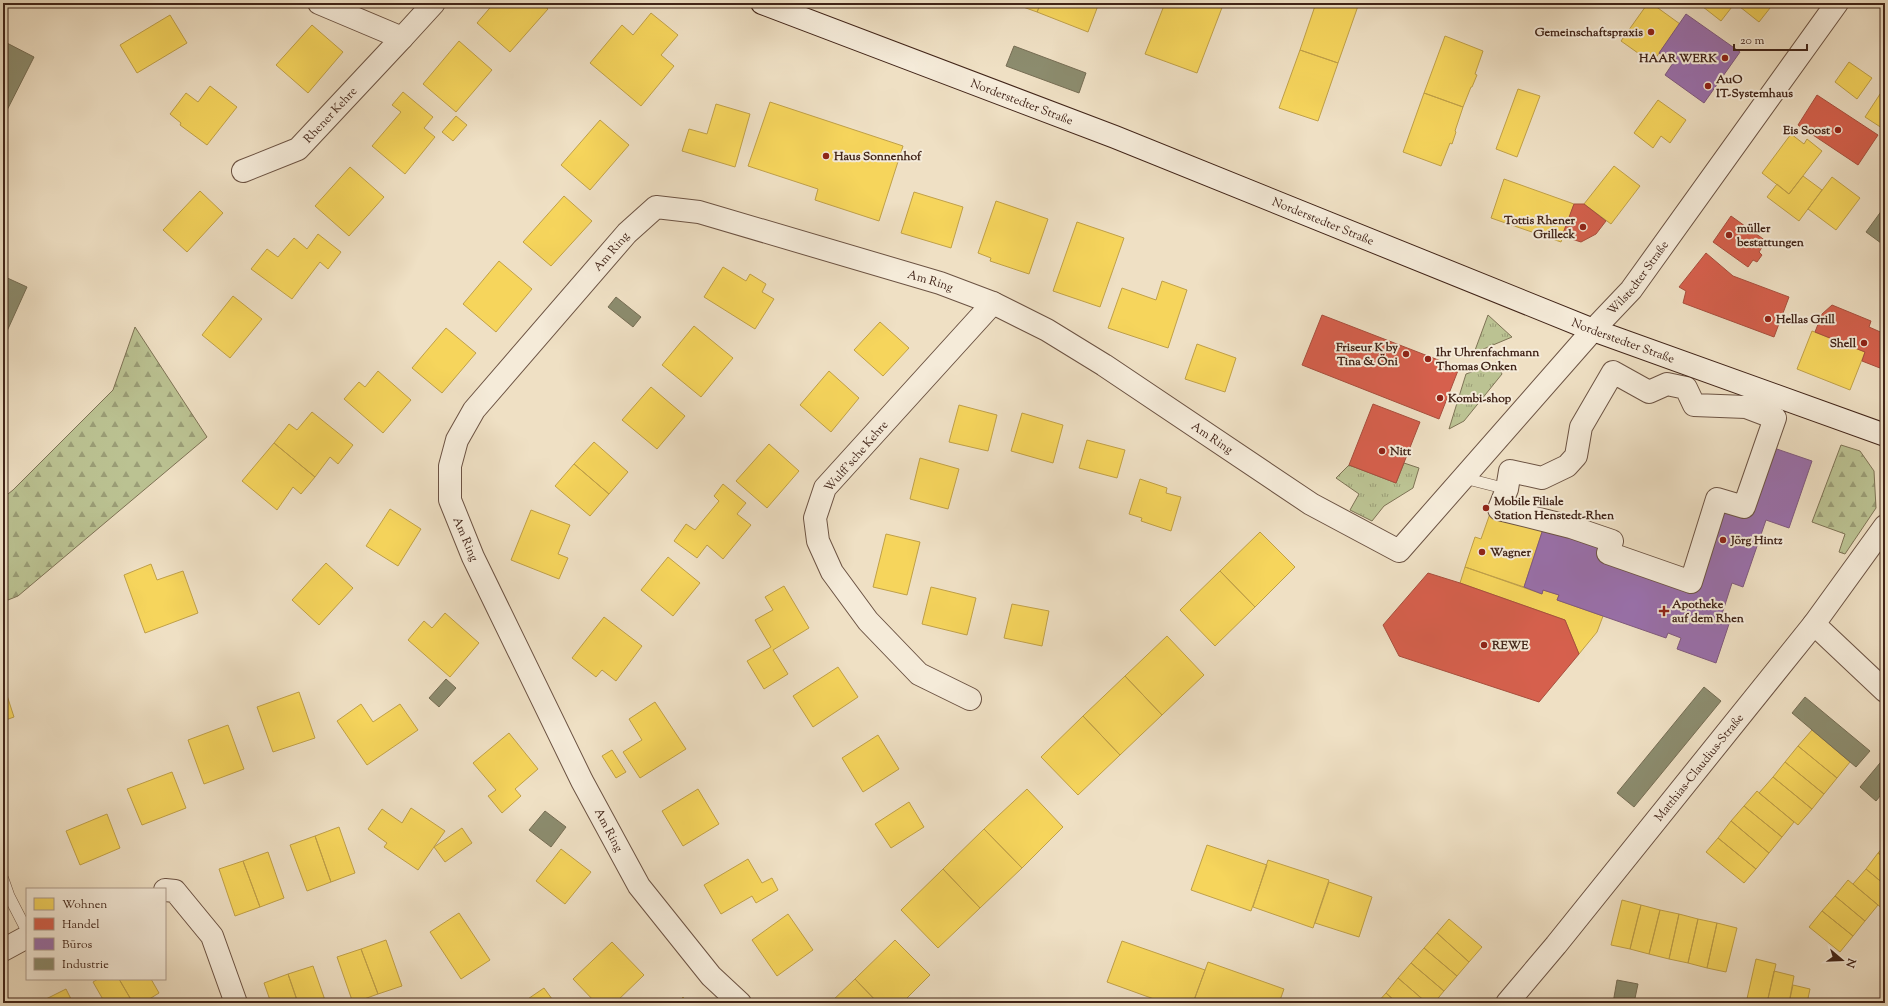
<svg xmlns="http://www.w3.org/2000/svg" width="1888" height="1006" font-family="'Sorts Mill Goudy',serif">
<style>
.grass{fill:url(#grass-tufts);stroke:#7e7355}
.forest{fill:url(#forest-firs);stroke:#7e7355}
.homes{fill:#f6d55c;stroke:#c0a048}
.shops{fill:#d6604d;stroke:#a94e3d}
.offices{fill:#9970ab;stroke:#7f597f}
.industry{fill:#8c8c6e;stroke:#766d54}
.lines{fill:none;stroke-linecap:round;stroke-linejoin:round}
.lane-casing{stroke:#6c5343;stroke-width:12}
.street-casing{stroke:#6c5343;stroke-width:24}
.secondary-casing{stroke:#412418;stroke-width:24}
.lane{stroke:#f5ebd9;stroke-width:11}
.street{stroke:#f5ebd9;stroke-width:22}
.secondary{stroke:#f5ebd9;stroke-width:22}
.poi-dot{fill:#8f2418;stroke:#f5ebd9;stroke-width:1.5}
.labels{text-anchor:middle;stroke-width:4;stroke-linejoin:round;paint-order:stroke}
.poi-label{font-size:12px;font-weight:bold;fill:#412418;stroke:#f5ebd9;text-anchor:start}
.street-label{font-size:12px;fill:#412418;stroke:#f5ebd9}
</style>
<defs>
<pattern id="grass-tufts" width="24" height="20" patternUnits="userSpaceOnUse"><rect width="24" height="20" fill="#bbc292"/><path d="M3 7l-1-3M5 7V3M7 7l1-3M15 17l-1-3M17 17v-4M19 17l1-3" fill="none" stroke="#9a9d76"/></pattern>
<pattern id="forest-firs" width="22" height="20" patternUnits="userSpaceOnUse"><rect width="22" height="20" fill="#bbc292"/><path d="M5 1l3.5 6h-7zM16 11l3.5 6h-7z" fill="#9a9d76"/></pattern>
</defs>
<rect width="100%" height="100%" fill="#efe0c4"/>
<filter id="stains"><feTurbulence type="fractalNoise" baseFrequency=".005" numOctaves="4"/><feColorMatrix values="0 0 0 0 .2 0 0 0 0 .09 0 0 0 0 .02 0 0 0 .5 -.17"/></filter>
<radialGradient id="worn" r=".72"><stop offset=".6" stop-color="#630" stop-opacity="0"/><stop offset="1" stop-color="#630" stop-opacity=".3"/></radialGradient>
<path class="grass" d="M 1488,315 L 1512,337 L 1474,353 Z
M 1496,363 L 1502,374 L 1464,421 L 1449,429 L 1466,374 Z
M 1404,463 L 1419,468 L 1413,488 L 1384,506 L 1372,521 L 1350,510 L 1359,494 L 1336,478 L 1349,465 L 1396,483 Z"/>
<path class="forest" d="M 135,327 L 207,437 L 18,596 L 3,602 L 3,498 L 13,490 L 113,390 Z
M 1841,445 L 1860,451 L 1874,471 L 1876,508 L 1845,554 L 1839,552 L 1845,534 L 1812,522 Z"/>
<path class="homes" d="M 494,3 L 541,3 L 548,9 L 510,52 L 477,23 Z
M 1012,3 L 1041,3 L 1037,12 Z
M 1041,3 L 1099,3 L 1088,32 L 1037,12 Z
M 1165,3 L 1218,3 L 1223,5 L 1197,73 L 1145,54 Z
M 1316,3 L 1351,3 L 1358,6 L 1338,63 L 1300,50 Z
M 1648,3 L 1651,3 L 1680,24 L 1652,63 L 1621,41 Z
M 1698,3 L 1774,3 L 1759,22 L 1735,3 L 1721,21 Z
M 651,13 L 678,35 L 661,55 L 674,66 L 641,106 L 590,63 L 622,25 L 633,35 Z
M 170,15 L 187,43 L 137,73 L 120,45 Z
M 312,25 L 343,52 L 308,93 L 276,65 Z
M 1445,36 L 1483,51 L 1475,74 L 1477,75 L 1472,87 L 1471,87 L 1463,107 L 1424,93 Z
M 459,41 L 492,70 L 456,112 L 423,84 Z
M 1300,50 L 1338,63 L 1318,121 L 1279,108 Z
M 1849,62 L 1872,78 L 1857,99 L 1835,82 Z
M 210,86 L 237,107 L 207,145 L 180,125 L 181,123 L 170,114 L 186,93 L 198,102 Z
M 1884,88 L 1885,89 L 1885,130 L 1865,117 Z
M 1518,89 L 1540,96 L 1517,157 L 1496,149 Z
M 403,92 L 433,117 L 424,128 L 435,137 L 405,174 L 372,146 L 401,112 L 392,105 Z
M 1424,93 L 1463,107 L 1455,131 L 1456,132 L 1452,144 L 1450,143 L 1441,166 L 1403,152 Z
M 1658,100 L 1686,120 L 1670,143 L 1661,136 L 1653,148 L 1634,133 Z
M 770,102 L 903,146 L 879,221 L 815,200 L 818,189 L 748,166 Z
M 716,104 L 750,114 L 735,167 L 682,151 L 689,129 L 707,134 Z
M 456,116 L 467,125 L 453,141 L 442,132 Z
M 600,120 L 629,145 L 590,190 L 561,165 Z
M 1791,134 L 1804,144 L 1807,139 L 1822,151 L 1789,194 L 1762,173 Z
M 1614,166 L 1640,186 L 1611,224 L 1584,204 Z
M 350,167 L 384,197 L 349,236 L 315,206 Z
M 1803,176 L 1822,190 L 1799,221 L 1767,197 L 1777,184 L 1789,194 Z
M 1832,177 L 1860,198 L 1836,230 L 1808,209 Z
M 1504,179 L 1574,204 L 1561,242 L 1491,218 Z
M 200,191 L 223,213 L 187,252 L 163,230 Z
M 914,192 L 963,207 L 951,248 L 901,233 Z
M 564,196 L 592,221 L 551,266 L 523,242 Z
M 996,201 L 1048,219 L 1029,274 L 990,261 L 991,258 L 978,253 Z
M 1077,222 L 1124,238 L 1100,307 L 1053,291 Z
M 318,234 L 341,252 L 328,269 L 320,262 L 292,299 L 251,269 L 267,249 L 278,257 L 294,238 L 307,249 Z
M 499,261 L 532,289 L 496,332 L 463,304 Z
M 723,267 L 746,281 L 750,274 L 766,284 L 762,292 L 774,299 L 755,329 L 704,297 Z
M 1162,281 L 1187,290 L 1168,348 L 1108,328 L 1122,288 L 1156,300 Z
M 233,296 L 262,319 L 230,358 L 202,335 Z
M 880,322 L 909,348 L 883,376 L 854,350 Z
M 694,326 L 733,358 L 701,397 L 662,365 Z
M 446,328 L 476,353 L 442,393 L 412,368 Z
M 1812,331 L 1865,352 L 1850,390 L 1797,369 Z
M 1197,344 L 1236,358 L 1225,392 L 1185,379 Z
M 378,371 L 411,400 L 383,433 L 344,399 L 359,382 L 365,387 Z
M 829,371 L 859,398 L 831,432 L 800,405 Z
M 651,387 L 685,416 L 657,449 L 622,420 Z
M 959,405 L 997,415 L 988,451 L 949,442 Z
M 312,412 L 353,445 L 338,464 L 330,457 L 315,477 L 274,443 L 289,424 L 297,430 Z
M 1022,413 L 1063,425 L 1053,463 L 1011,451 Z
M 1087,440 L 1125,450 L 1117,478 L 1079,468 Z
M 594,442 L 628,472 L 609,494 L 574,464 Z
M 274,443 L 315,477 L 301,494 L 293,487 L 277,510 L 242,481 Z
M 769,444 L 799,471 L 767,508 L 736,481 Z
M 920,458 L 959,469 L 948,509 L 910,499 Z
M 574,464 L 609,494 L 590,516 L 555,486 Z
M 1140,479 L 1167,488 L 1166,493 L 1181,497 L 1171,531 L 1141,521 L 1142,518 L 1129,514 Z
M 723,484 L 746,503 L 737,514 L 751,525 L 723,559 L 707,545 L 697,558 L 674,541 L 686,524 L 695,530 L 719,501 L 714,496 Z
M 1492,508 L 1544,526 L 1524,587 L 1465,567 L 1475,537 L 1481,539 Z
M 390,509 L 421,529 L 398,566 L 366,546 Z
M 531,510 L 570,525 L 558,554 L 568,558 L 559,579 L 511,560 Z
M 1260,532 L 1295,567 L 1255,607 L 1220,571 Z
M 886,534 L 920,542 L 907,595 L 873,587 Z
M 668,557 L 700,583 L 673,616 L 641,590 Z
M 326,563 L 353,588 L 319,625 L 292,600 Z
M 151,564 L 157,580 L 183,571 L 198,613 L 145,633 L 124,575 Z
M 1465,567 L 1542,594 L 1543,590 L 1559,595 L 1557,600 L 1603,616 L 1597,632 L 1579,654 L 1565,620 L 1460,583 Z
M 1220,571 L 1255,607 L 1215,646 L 1180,610 Z
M 784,586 L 809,628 L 773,650 L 788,674 L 764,689 L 747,661 L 771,647 L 755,620 L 773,610 L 765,597 Z
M 931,587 L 976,598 L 967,635 L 922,624 Z
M 1012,604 L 1049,611 L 1042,646 L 1004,638 Z
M 445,613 L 479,643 L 450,677 L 408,640 L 424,621 L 432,628 Z
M 604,617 L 642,646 L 616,681 L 602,670 L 596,677 L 572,658 Z
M 1167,636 L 1204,675 L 1162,715 L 1125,676 Z
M 838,667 L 858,697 L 813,727 L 793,696 Z
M 1125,676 L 1162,715 L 1120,755 L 1083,716 Z
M 3,683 L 14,717 L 3,721 Z
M 299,692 L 315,738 L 273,752 L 257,707 Z
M 655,702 L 686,749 L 640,778 L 623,752 L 642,740 L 629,719 Z
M 361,704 L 373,722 L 400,704 L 418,730 L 367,765 L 337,721 Z
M 1083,716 L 1120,755 L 1078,795 L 1041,757 Z
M 228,725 L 244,769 L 204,784 L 188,740 Z
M 1812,730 L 1850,762 L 1837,778 L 1798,746 Z
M 509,733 L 538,769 L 515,789 L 521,796 L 502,813 L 488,796 L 496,790 L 473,763 Z
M 878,735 L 899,769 L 863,792 L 842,758 Z
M 1798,746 L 1837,778 L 1824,794 L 1785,762 Z
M 612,750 L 626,772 L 616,778 L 602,756 Z
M 1785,762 L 1824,794 L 1812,809 L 1773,777 Z
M 172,772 L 186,808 L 142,825 L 127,789 Z
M 1773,777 L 1812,809 L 1798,825 L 1759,793 Z
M 698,789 L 719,824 L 683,846 L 662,811 Z
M 1027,789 L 1063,827 L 1022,868 L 984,829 Z
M 1757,791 L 1794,822 L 1782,837 L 1744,806 Z
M 909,802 L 924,827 L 891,848 L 875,824 Z
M 1744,806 L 1782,837 L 1769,853 L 1731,821 Z
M 411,808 L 445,831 L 418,870 L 384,847 L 387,843 L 368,829 L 382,809 L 402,823 Z
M 107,814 L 120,848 L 80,865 L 66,831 Z
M 1731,821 L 1769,853 L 1756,869 L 1718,838 Z
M 339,827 L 355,873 L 331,882 L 315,836 Z
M 462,828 L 472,843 L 445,862 L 434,847 Z
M 984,829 L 1022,868 L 980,908 L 943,869 Z
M 315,836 L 331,882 L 307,891 L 290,845 Z
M 1718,838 L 1756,869 L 1744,883 L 1706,852 Z
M 1207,845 L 1267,865 L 1251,911 L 1191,890 Z
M 1885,845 L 1885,858 L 1878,853 Z
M 561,849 L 591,872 L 565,904 L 536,881 Z
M 268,852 L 284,898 L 260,907 L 243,861 Z
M 1878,853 L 1885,858 L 1885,885 L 1866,869 Z
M 748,859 L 762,883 L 772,878 L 778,890 L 756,903 L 752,896 L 721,914 L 704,885 Z
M 1268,860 L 1329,880 L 1313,928 L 1253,907 Z
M 243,861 L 260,907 L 235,916 L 219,869 Z
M 943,869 L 980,908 L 938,948 L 901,910 Z
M 1866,869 L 1885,885 L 1884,910 L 1853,884 Z
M 1848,880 L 1878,905 L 1865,921 L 1835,896 Z
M 1329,882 L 1372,897 L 1359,937 L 1315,923 Z
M 1835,896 L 1865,921 L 1853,936 L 1822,911 Z
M 1622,900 L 1641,905 L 1630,949 L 1611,945 Z
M 1641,905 L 1660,910 L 1649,954 L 1630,949 Z
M 1660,910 L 1679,914 L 1669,959 L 1649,954 Z
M 1822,911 L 1853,936 L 1840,952 L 1809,927 Z
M 459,913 L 490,960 L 461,979 L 430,932 Z
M 788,914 L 813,950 L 777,976 L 752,940 Z
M 1679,914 L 1698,919 L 1688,963 L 1669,959 Z
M 1449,919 L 1482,947 L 1469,962 L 1437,933 Z
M 1698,919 L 1717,923 L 1707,968 L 1688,963 Z
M 1717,923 L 1737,928 L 1726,972 L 1707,968 Z
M 1437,933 L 1469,962 L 1457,976 L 1424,948 Z
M 386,940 L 402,986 L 378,994 L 361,949 Z
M 895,940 L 930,975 L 902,1003 L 878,1003 L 855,979 Z
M 1122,941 L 1205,970 L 1193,1003 L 1165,1003 L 1107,982 Z
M 612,942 L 644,975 L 615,1003 L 596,1003 L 573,979 Z
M 1424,948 L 1457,976 L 1444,991 L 1411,963 Z
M 361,949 L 378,994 L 353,1003 L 337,957 Z
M 1756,959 L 1776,964 L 1767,1003 L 1746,1003 Z
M 1208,962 L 1284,989 L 1279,1003 L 1193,1003 Z
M 1411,963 L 1444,991 L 1434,1003 L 1427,1003 L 1398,978 Z
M 313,966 L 326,1003 L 298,1003 L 288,974 Z
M 1774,971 L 1794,976 L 1789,1003 L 1767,1003 Z
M 288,974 L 298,1003 L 271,1003 L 264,983 Z
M 1398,978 L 1427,1003 L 1397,1003 L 1386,993 Z
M 98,979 L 119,979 L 133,1003 L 105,1003 L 93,982 Z
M 119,979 L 151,979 L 159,993 L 143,1003 L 133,1003 Z
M 855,979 L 878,1003 L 830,1003 Z
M 1793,985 L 1810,989 L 1807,1003 L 1789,1003 Z
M 544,988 L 555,1003 L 522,1003 Z
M 66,989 L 73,1003 L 43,1003 L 42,1001 Z
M 1386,993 L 1397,1003 L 1377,1003 Z
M 683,997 L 689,1003 L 677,1003 Z"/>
<path class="shops" d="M 1817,95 L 1878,135 L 1858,165 L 1798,125 Z
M 1574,204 L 1584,204 L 1606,221 L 1596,234 L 1581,242 L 1562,236 Z
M 1731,216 L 1766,241 L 1759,252 L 1762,255 L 1757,262 L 1753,260 L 1748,267 L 1713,242 Z
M 1706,253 L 1733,276 L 1789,297 L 1774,337 L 1683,303 L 1686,291 L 1679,287 Z
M 1832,305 L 1871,321 L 1869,327 L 1885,334 L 1885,370 L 1862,361 L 1865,352 L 1815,332 L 1822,314 Z
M 1322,315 L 1459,368 L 1439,419 L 1302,365 Z
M 1373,404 L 1420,422 L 1396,483 L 1349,465 Z
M 1428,573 L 1460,583 L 1565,620 L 1579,654 L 1539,702 L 1399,656 L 1383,625 Z"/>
<path class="offices" d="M 1686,14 L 1740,52 L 1704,103 L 1665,75 L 1673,63 L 1659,53 Z
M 1768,446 L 1812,461 L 1789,528 L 1766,520 L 1743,587 L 1732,583 L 1722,614 L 1731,618 L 1716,663 L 1677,649 L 1681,638 L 1668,633 L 1666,638 L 1557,600 L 1559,595 L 1543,590 L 1542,594 L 1524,587 L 1544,526 L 1601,546 L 1690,586 L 1719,504 L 1745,513 Z"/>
<path class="industry" d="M 3,41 L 34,57 L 3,118 Z
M 1014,46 L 1086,73 L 1079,93 L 1006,66 Z
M 1885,206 L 1885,246 L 1866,232 Z
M 3,276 L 27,287 L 3,340 Z
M 616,297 L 641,317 L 633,327 L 608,307 Z
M 446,679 L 456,688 L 439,707 L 429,698 Z
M 1704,687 L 1721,701 L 1634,807 L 1617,793 Z
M 1805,697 L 1870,751 L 1856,767 L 1792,713 Z
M 1885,757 L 1885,790 L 1876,801 L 1860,787 Z
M 545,811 L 566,827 L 551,847 L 529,830 Z
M 1617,980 L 1638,984 L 1634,1003 L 1613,1003 Z"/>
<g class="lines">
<g class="lane-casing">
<path id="lane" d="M 1464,478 L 1507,489
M 3,879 L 9,896 L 27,931"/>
</g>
<g class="street-casing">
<g id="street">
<path d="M 402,38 L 434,3"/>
<path id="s1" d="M 243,171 L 298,149 L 402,38 L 319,3"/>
<path d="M 1613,372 L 1649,392 L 1667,384 L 1686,388 L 1694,405 L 1746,407 L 1775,418 L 1744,507 L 1717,499 L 1691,582 L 1608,553 L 1612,541 L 1571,527 L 1499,509 L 1507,489 L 1510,471 L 1542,478 L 1567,466 L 1576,456 L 1581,427 Z"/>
<path d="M 1814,624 L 1885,691"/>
<path d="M 970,699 L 919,674 L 868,621 L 832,572 L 818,541 L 815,518 L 825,488 L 993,303"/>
<path d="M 165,890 L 175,891 L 212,936 L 236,1003"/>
<path d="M 3,950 L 27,937"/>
<path id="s2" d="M 740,1003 L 711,976 L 639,886 L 582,781 L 473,557 L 450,500 L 450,466 L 457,440 L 474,410 L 627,233 L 656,207 L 699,212 L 940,283 L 993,303 L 1047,330 L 1104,365 L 1311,504 L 1399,551 L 1593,330 L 1631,290 L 1837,3"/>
<path id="s3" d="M 1507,1003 L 1556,945 L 1814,624 L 1885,526"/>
</g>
</g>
<g class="secondary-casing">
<g id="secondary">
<path id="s4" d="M 762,3 L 1115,137 L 1593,330 L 1885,435"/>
</g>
</g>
<use href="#lane" class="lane"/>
<use href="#street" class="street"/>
<use href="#secondary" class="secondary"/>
</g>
<g class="poi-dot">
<circle cx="1651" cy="32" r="4"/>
<circle cx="1725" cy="58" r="4"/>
<circle cx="1708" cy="86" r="4"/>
<circle cx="1838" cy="130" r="4"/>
<circle cx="826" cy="156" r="4"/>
<circle cx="1583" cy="227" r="4"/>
<circle cx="1729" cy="235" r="4"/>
<circle cx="1768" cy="319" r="4"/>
<circle cx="1864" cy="343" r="4"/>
<circle cx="1406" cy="354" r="4"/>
<circle cx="1428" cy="359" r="4"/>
<circle cx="1440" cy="398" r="4"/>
<circle cx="1382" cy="451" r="4"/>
<circle cx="1486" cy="508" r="4"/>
<circle cx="1723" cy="540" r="4"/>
<circle cx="1482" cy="552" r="4"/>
<path d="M1662 605h4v4h4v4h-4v4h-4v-4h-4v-4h4z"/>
<circle cx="1484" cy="645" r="4"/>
</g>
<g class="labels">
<g class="poi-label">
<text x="1643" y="36" text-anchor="end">Gemeinschaftspraxis</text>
<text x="1717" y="62" text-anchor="end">HAAR WERK</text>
<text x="1716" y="83">AuO<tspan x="1716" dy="14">IT-Systemhaus</tspan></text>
<text x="1830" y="134" text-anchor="end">Eis Soost</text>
<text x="834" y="160">Haus Sonnenhof</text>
<text x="1575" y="224" text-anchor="end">Tottis Rhener<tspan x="1575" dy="14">Grilleck</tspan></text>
<text x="1737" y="232">müller<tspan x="1737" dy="14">bestattungen</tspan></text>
<text x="1776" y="323">Hellas Grill</text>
<text x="1856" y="347" text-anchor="end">Shell</text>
<text x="1398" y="351" text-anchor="end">Friseur K by<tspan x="1398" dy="14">Tina &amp; Öni</tspan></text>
<text x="1436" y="356">Ihr Uhrenfachmann<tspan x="1436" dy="14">Thomas Onken</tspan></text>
<text x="1448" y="402">Kombi-shop</text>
<text x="1390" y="455">Nitt</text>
<text x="1494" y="505">Mobile Filiale<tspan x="1494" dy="14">Station Henstedt-Rhen</tspan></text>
<text x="1731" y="544">Jörg Hintz</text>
<text x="1490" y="556">Wagner</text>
<text x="1672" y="608">Apotheke<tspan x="1672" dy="14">auf dem Rhen</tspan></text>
<text x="1492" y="649">REWE</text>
</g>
<g class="street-label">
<text dy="4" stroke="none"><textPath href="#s4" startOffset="278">Norderstedter Straße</textPath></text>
<text dy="4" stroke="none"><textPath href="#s1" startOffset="106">Rhener Kehre</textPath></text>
<text dy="4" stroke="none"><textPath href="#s4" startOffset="602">Norderstedter Straße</textPath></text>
<text dy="4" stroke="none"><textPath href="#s2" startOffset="890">Am Ring</textPath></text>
<text dy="4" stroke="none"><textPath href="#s2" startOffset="2144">Wilstedter Straße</textPath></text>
<text dy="4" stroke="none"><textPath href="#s2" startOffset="1238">Am Ring</textPath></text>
<text dy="4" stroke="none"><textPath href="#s4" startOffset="925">Norderstedter Straße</textPath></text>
<text dy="4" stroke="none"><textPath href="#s2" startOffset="1562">Am Ring</textPath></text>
<text transform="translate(856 456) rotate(-49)" y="4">Wulff'sche Kehre</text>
<text transform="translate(466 539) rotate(67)" y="4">Am Ring</text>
<text dy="4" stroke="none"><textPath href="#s3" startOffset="304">Matthias-Claudius-Straße</textPath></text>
<text transform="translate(609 830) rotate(62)" y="4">Am Ring</text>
</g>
</g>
<rect width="1888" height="1006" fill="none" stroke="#efe0c4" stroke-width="16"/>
<rect x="4" y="4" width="1880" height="998" fill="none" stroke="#412418" stroke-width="2"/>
<rect x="8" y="8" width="1872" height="990" fill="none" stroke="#412418"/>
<rect x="26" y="888" width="140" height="92" fill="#f5ebd9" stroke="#ad9b8c"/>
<rect x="34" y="898" width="20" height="12" fill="#f6d55c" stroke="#ad9b8c"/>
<text x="62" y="908" font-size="12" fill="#412418">Wohnen</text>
<rect x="34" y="918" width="20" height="12" fill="#d6604d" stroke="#ad9b8c"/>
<text x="62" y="928" font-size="12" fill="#412418">Handel</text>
<rect x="34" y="938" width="20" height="12" fill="#9970ab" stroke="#ad9b8c"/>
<text x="62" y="948" font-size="12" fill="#412418">Büros</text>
<rect x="34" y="958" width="20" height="12" fill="#8c8c6e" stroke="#ad9b8c"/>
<text x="62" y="968" font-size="12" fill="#412418">Industrie</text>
<g transform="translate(1842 960) rotate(109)" stroke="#f5ebd9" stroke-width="3" paint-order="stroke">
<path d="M0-3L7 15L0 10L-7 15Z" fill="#412418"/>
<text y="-6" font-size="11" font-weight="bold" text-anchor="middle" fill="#412418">N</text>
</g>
<path d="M1734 44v6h73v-6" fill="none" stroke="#412418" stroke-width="2"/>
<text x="1740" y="44" font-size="12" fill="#412418" stroke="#f5ebd9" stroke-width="3" paint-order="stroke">20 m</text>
<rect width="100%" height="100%" filter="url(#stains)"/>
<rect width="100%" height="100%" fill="url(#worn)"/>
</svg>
